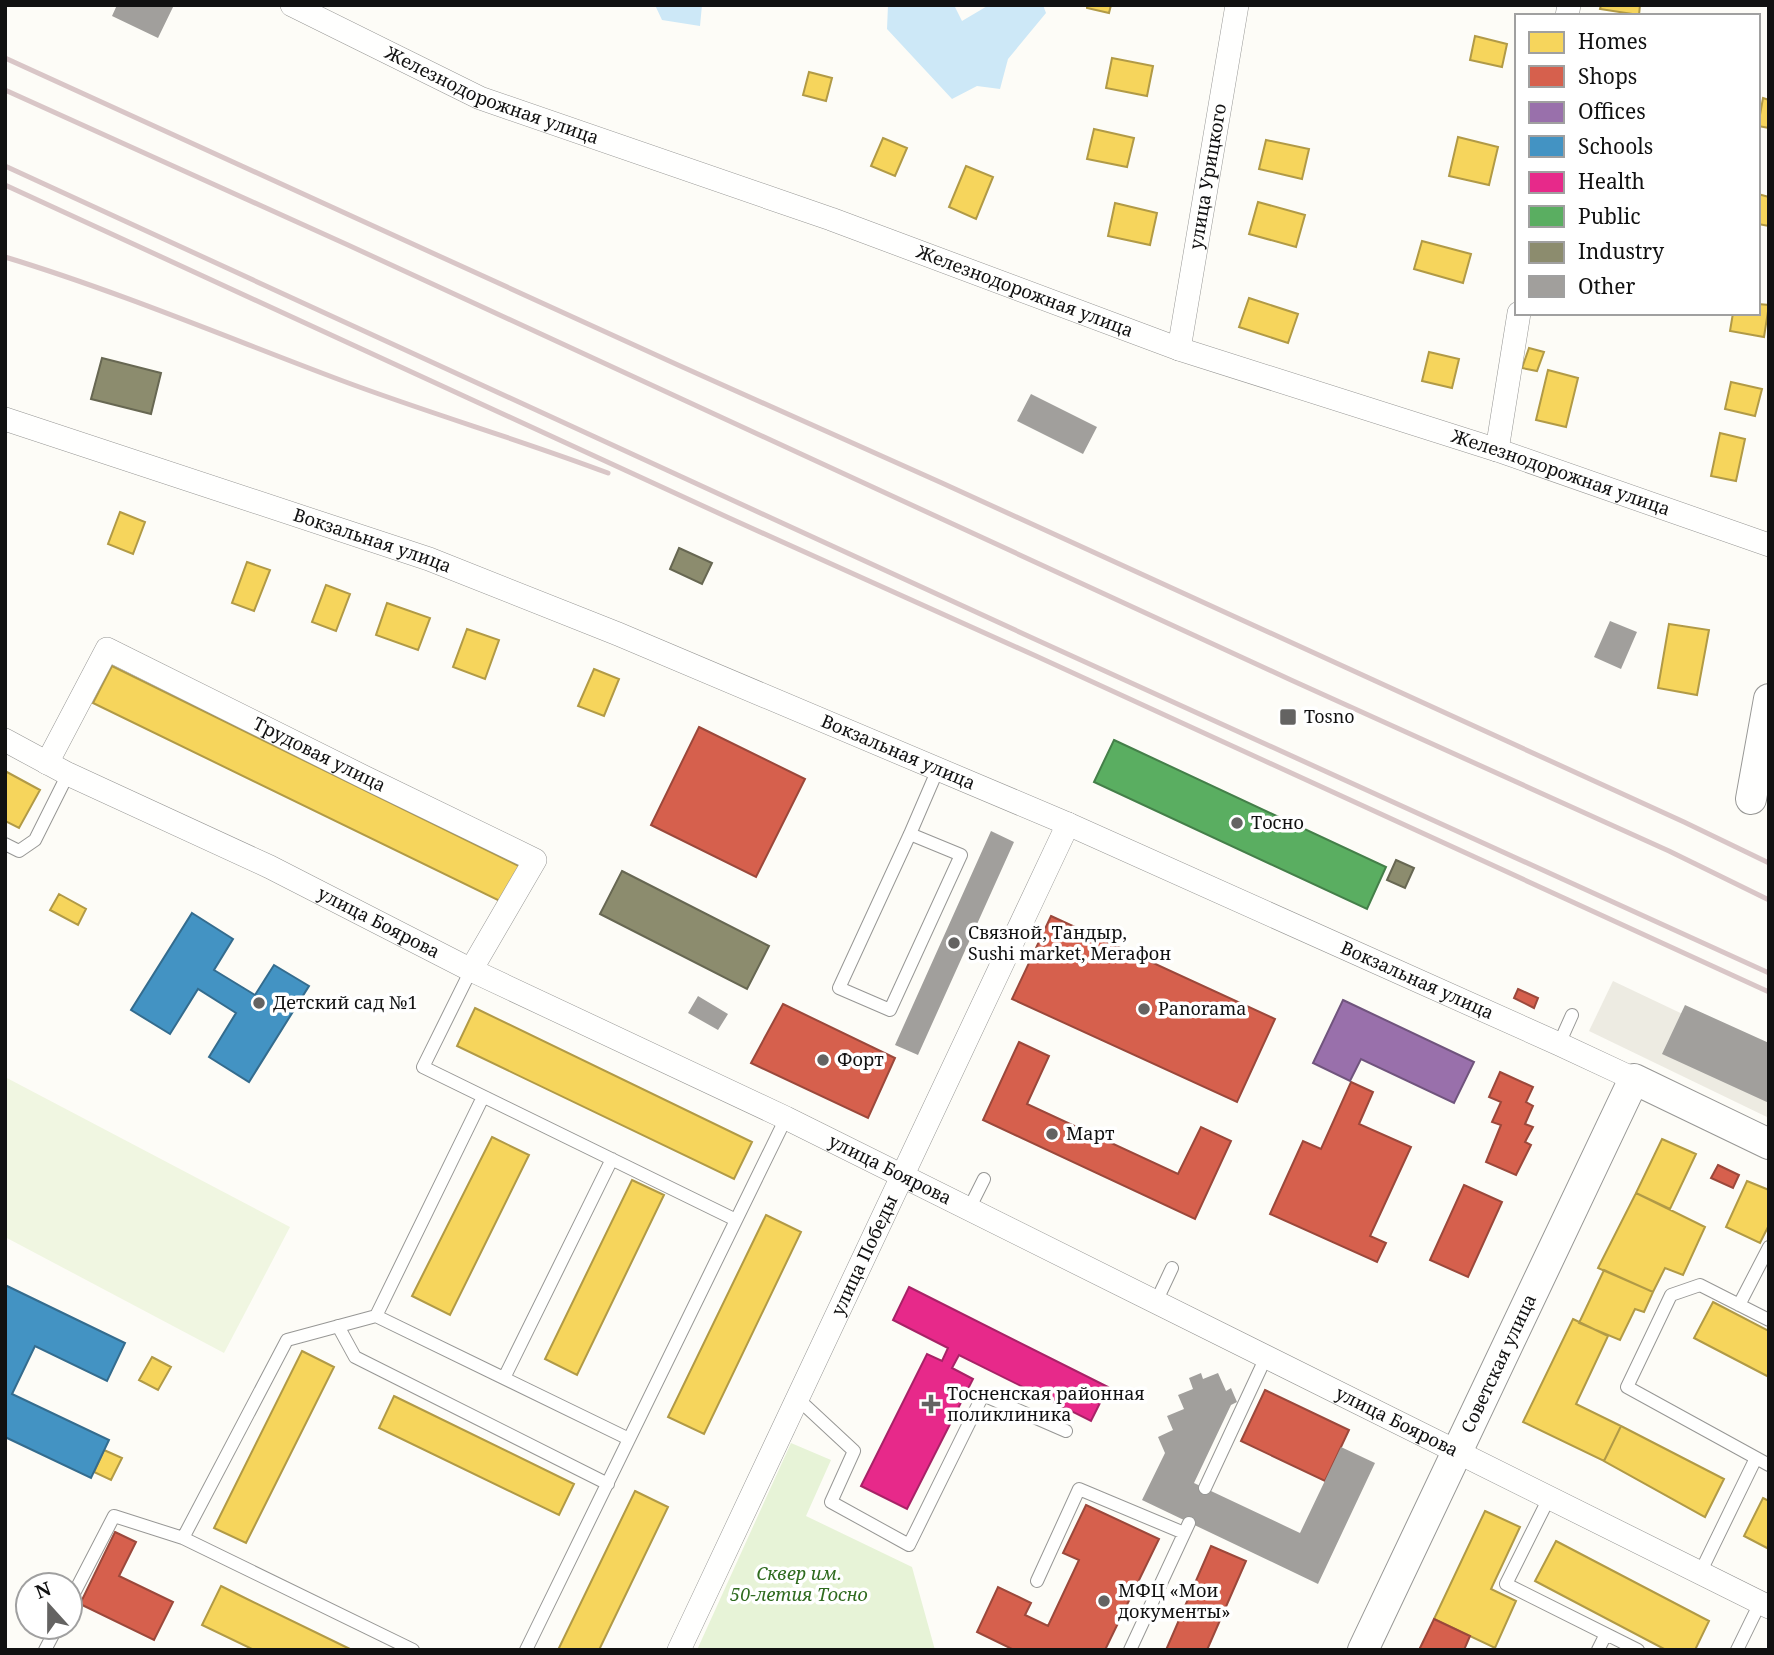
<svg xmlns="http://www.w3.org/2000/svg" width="1774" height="1655" font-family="'Noto Serif',serif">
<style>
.green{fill:#e7f3d7}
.pitch{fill:#f0f6e1}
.plaza{fill:#edebe2}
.water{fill:#cde8f7}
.homes{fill:#f6d55c;stroke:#b19a46;stroke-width:2}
.shops{fill:#d6604d;stroke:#9b483b;stroke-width:2}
.offices{fill:#9970ab;stroke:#70547d;stroke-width:2}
.schools{fill:#4393c3;stroke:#346c8e;stroke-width:2}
.health{fill:#e7298a;stroke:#a72266;stroke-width:2}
.public{fill:#5aae61;stroke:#447f49;stroke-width:2}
.industry{fill:#8c8c6e;stroke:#676752;stroke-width:2}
.building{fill:#a19f9c}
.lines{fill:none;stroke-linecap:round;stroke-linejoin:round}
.service-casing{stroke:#979795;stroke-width:14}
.minor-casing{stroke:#979795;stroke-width:24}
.tertiary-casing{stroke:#979795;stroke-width:32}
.service{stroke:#fffffe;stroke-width:12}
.minor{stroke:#fffffe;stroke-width:23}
.tertiary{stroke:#fffffe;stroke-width:30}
.rail{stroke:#d9c6c7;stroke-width:5}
.poi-dot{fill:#646362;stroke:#fff;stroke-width:2.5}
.labels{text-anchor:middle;stroke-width:7;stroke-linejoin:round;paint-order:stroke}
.street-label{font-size:18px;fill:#111;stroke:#fff}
.poi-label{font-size:18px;fill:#111;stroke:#fff;text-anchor:start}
.park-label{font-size:18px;font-style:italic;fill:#2f6b1f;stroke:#fff}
</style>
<rect width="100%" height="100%" fill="#fdfcf7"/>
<path class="green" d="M 791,1443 L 831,1460 L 806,1516 L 912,1567 L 935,1650 L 697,1650 Z"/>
<path class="pitch" d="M 5,1077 L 290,1227 L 224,1353 L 5,1237 Z"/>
<path class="plaza" d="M 1613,981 L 1769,1055 L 1769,1118 L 1589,1031 Z"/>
<path class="water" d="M 655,5 L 702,5 L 700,26 L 662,20 Z
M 888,5 L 954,5 L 962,21 L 989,5 L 1043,5 L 1046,13 L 1008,59 L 1000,89 L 977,86 L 952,99 L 887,29 Z"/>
<path class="homes" d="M 1087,5 L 1111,5 L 1109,13 L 1087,8 Z
M 1601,5 L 1640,5 L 1639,15 L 1600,9 Z
M 1475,36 L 1507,44 L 1502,67 L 1470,60 Z
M 1112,58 L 1153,66 L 1147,96 L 1106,88 Z
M 809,72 L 832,78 L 826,101 L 803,95 Z
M 1763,98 L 1769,100 L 1769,128 L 1758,126 Z
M 1094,129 L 1134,138 L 1127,167 L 1087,159 Z
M 1458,137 L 1498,147 L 1489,185 L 1449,176 Z
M 883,138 L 907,148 L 895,176 L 871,166 Z
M 1266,140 L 1309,149 L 1302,179 L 1259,169 Z
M 966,166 L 993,177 L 976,219 L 949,207 Z
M 1758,194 L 1769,197 L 1769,226 L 1758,224 Z
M 1258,202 L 1305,215 L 1296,247 L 1249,234 Z
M 1115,203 L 1157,213 L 1150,245 L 1108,236 Z
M 1422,241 L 1471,254 L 1463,283 L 1414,269 Z
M 1249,298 L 1298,314 L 1288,343 L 1239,327 Z
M 1758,304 L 1769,305 L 1764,337 L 1730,331 L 1733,313 L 1758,313 Z
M 1529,348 L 1544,352 L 1537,371 L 1522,368 Z
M 1429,352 L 1459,359 L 1452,388 L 1422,381 Z
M 1548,370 L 1578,378 L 1566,427 L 1536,420 Z
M 1731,382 L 1762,389 L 1755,416 L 1725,409 Z
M 1720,433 L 1745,439 L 1736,481 L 1711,476 Z
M 120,512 L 145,522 L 133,554 L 108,544 Z
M 247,562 L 270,570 L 254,611 L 232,603 Z
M 326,585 L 350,594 L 336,631 L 312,622 Z
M 387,603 L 430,618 L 418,650 L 376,635 Z
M 1669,624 L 1709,630 L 1697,695 L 1658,688 Z
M 467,629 L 499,640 L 485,679 L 453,667 Z
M 112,666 L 525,869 L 506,904 L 93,703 Z
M 594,669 L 619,679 L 604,716 L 578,706 Z
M 5,771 L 40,790 L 19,828 L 5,821 Z
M 59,894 L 86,909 L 78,925 L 50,910 Z
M 475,1008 L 752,1142 L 734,1179 L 457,1046 Z
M 492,1137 L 529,1155 L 450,1315 L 412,1296 Z
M 1662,1139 L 1696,1154 L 1670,1209 L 1636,1193 Z
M 632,1180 L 664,1195 L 577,1375 L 545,1359 Z
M 1747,1181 L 1769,1190 L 1769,1225 L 1760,1243 L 1726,1227 Z
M 1636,1193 L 1705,1227 L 1683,1275 L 1665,1268 L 1653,1292 L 1598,1268 Z
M 766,1215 L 801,1232 L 704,1434 L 668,1417 Z
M 1604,1270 L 1653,1292 L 1644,1312 L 1635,1309 L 1620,1340 L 1579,1323 Z
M 1713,1302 L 1769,1331 L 1769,1377 L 1694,1338 Z
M 1573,1319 L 1608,1336 L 1576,1404 L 1621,1426 L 1604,1461 L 1523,1422 Z
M 302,1351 L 334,1367 L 246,1543 L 214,1528 Z
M 152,1357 L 171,1367 L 158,1390 L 139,1380 Z
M 394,1396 L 574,1484 L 559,1515 L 379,1428 Z
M 1621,1426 L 1724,1479 L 1705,1517 L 1604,1461 Z
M 104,1450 L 122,1458 L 111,1480 L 94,1472 Z
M 635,1491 L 668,1507 L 599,1650 L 558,1650 Z
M 1763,1498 L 1769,1501 L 1769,1549 L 1744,1536 Z
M 1485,1511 L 1520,1527 L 1491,1589 L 1516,1601 L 1495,1648 L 1434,1619 Z
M 1556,1541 L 1709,1621 L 1695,1650 L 1666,1650 L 1535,1581 Z
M 221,1586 L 239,1595 L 352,1650 L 254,1650 L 202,1625 Z"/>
<path class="shops" d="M 699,727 L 805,779 L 756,877 L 651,825 Z
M 1051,916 L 1275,1019 L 1237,1102 L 1012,999 Z
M 1518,989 L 1538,998 L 1534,1008 L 1514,998 Z
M 783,1004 L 895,1058 L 868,1118 L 751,1063 Z
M 1019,1042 L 1049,1056 L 1027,1104 L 1178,1174 L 1201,1127 L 1231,1141 L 1195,1219 L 983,1120 Z
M 1500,1072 L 1533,1087 L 1526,1102 L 1533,1106 L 1525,1124 L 1533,1127 L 1525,1142 L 1531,1145 L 1516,1175 L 1486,1162 L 1501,1125 L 1492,1122 L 1501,1102 L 1489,1097 Z
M 1351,1082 L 1373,1092 L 1359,1124 L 1411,1147 L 1370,1236 L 1386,1243 L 1377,1262 L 1270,1214 L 1303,1141 L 1321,1149 Z
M 1718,1165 L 1739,1175 L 1733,1188 L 1711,1178 Z
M 1464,1185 L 1502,1202 L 1468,1277 L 1430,1260 Z
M 1265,1390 L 1349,1430 L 1325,1481 L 1241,1441 Z
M 1086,1505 L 1159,1539 L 1105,1650 L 1014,1650 L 977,1632 L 998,1587 L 1031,1603 L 1025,1615 L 1048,1626 L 1079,1560 L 1063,1553 Z
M 115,1532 L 136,1542 L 119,1576 L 173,1602 L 154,1640 L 80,1604 Z
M 1211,1546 L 1246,1561 L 1207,1650 L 1166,1650 Z
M 1434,1619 L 1470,1636 L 1464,1650 L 1419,1650 Z"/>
<path class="offices" d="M 1343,1000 L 1474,1062 L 1454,1103 L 1361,1059 L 1350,1081 L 1313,1063 Z"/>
<path class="schools" d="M 192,913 L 233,939 L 214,970 L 255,995 L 274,965 L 309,986 L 249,1082 L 209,1057 L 236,1013 L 198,989 L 170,1034 L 131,1010 Z
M 5,1285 L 125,1343 L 107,1381 L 35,1346 L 12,1394 L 109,1440 L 91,1478 L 5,1437 Z"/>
<path class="health" d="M 909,1287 L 1108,1387 L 1091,1421 L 959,1355 L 952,1368 L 973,1379 L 907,1509 L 861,1486 L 927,1354 L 942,1361 L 948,1348 L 893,1320 Z"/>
<path class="public" d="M 1114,740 L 1386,867 L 1367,909 L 1094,782 Z"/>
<path class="industry" d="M 102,358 L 161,373 L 151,414 L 91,399 Z
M 679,548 L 712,563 L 702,584 L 670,569 Z
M 1396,860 L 1414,868 L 1405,888 L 1387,880 Z
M 622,871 L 769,946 L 747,989 L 600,914 Z"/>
<path class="building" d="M 117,5 L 174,5 L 158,38 L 112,16 Z
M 1031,394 L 1097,427 L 1083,454 L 1017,421 Z
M 1610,621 L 1637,632 L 1621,669 L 1594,657 Z
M 991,831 L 1014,842 L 918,1055 L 895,1045 Z
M 698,996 L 728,1014 L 718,1030 L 688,1013 Z
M 1685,1005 L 1769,1043 L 1769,1103 L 1662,1054 Z
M 1201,1373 L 1203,1379 L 1218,1373 L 1226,1391 L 1231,1388 L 1237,1402 L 1231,1405 L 1194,1483 L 1300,1533 L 1341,1447 L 1375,1463 L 1318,1584 L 1142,1500 L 1165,1453 L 1158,1437 L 1173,1430 L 1167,1416 L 1184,1409 L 1178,1395 L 1193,1389 L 1189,1378 Z"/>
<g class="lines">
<g class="service-casing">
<path id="service" d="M 910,834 L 961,855 L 890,1010 L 839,988 L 910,834 L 938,769
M 5,844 L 19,851 L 35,840 L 68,774
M 471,970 L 423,1067 L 736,1220
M 1559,1044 L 1572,1015
M 969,1209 L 984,1179
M 1156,1302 L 1172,1268
M 1739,1305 L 1769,1247
M 376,1316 L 483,1097
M 1769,1320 L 1700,1285 L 1671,1295 L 1627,1387 L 1769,1465
M 338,1326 L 355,1357 L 608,1484
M 504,1378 L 612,1159
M 798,1399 L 854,1451 L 831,1502 L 909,1545 L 983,1395 L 1066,1431
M 1205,1488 L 1266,1357
M 1549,1498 L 1506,1584 L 1638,1650
M 183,1538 L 287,1340 L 376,1316 L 629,1439
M 1700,1573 L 1756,1458
M 1037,1581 L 1079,1489 L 1184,1533
M 70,1601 L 114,1516 L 183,1538 L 413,1650
M 45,1650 L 57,1627
M 526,1650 L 786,1118
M 1130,1650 L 1189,1523
M 1598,1650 L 1606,1634
M 1737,1650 L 1760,1603"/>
</g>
<g class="minor-casing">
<g id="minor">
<path id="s1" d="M 292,5 L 480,98 L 831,219 L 1179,349 L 1497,450 L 1769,545"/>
<path d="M 1567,16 L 1569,5"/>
<path id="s2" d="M 1179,349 L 1237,5"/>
<path id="s3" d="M 5,419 L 429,559 L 618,634 L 1068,824 L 1559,1044 L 1634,1079"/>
<path d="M 1497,450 L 1519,313"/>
<path id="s4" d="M 5,740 L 68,774 L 270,867 L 471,970 L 786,1118 L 1769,1607"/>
<path id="s5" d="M 47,763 L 107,649 L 364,777 L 535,860 L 471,970"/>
<path id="s6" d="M 679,1650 L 1068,824"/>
</g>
</g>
<g class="tertiary-casing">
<g id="tertiary">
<path d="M 1751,799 L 1769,699"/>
<path id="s7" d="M 1363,1650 L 1634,1079 L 1769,1144"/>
</g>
</g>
<use href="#service" class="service"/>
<use href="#minor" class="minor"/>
<use href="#tertiary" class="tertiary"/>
<path class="rail" d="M 5,58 L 678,365 L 942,483 L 1684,822 L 1769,863
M 5,90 L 348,245 L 1291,680 L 1669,851 L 1769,900
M 5,166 L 1039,641 L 1769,973
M 5,185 L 727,517 L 1036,656 L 1769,992
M 5,257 C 120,292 231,339 343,381 C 431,414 521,440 608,473"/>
</g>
<g class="poi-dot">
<rect x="1279" y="708" width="18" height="18" rx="3.5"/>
<circle cx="1237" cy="823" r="7"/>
<circle cx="954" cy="943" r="7"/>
<circle cx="259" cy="1003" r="7"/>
<circle cx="1144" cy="1009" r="7"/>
<circle cx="823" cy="1060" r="7"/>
<circle cx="1052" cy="1134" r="7"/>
<path d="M927.5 1393.5h7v7h7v7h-7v7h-7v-7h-7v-7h7z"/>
<circle cx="1104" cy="1601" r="7"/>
</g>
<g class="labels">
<g class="street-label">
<text dy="6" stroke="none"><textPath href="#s1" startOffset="220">Железнодорожная улица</textPath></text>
<text dy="6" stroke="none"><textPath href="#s2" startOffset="175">улица Урицкого</textPath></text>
<text dy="6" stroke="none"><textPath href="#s1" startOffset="788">Железнодорожная улица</textPath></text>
<text dy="6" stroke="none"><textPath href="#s1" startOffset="1354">Железнодорожная улица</textPath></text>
<text dy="6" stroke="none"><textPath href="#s3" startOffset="387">Вокзальная улица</textPath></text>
<text dy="6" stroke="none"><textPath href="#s3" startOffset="954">Вокзальная улица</textPath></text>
<text dy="6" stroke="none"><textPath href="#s5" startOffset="366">Трудовая улица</textPath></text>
<text dy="6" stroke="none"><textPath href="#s4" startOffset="416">улица Боярова</textPath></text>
<text dy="6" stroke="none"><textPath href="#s3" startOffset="1521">Вокзальная улица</textPath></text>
<text dy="6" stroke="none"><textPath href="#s4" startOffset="984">улица Боярова</textPath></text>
<text dy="6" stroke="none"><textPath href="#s6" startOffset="436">улица Победы</textPath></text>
<text dy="6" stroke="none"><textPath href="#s7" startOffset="317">Советская улица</textPath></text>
<text dy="6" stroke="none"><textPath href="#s4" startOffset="1550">улица Боярова</textPath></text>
</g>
<g class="poi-label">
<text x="1304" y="723">Tosno</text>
<text x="1251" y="829">Тосно</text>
<text x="968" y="939">Связной, Тандыр,<tspan x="968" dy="21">Sushi market, Мегафон</tspan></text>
<text x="273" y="1009">Детский сад №1</text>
<text x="1158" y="1015">Panorama</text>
<text x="837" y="1066">Форт</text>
<text x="1066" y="1140">Март</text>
<text x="947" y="1400">Тосненская районная<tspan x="947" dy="21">поликлиника</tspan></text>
<text x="1118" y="1597">МФЦ «Мои<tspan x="1118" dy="21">документы»</tspan></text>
</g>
<g class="park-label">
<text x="799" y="1580">Сквер им.<tspan x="799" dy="21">50-летия Тосно</tspan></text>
</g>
</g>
<rect width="1774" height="1655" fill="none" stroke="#111111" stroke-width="14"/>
<rect x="1515" y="14" width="245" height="301" fill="#ffffff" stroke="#a0a0a0" stroke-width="2"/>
<rect x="1529" y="32" width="35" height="21" fill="#f6d55c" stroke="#a0a0a0" stroke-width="2"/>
<text x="1578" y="49" font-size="21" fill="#111111">Homes</text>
<rect x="1529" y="66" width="35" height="21" fill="#d6604d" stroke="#a0a0a0" stroke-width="2"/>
<text x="1578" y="84" font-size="21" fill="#111111">Shops</text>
<rect x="1529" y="102" width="35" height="21" fill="#9970ab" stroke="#a0a0a0" stroke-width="2"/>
<text x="1578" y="119" font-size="21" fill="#111111">Offices</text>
<rect x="1529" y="136" width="35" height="21" fill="#4393c3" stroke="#a0a0a0" stroke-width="2"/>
<text x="1578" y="154" font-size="21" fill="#111111">Schools</text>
<rect x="1529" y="172" width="35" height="21" fill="#e7298a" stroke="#a0a0a0" stroke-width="2"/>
<text x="1578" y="189" font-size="21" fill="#111111">Health</text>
<rect x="1529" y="206" width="35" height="21" fill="#5aae61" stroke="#a0a0a0" stroke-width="2"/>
<text x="1578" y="224" font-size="21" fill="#111111">Public</text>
<rect x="1529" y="242" width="35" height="21" fill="#8c8c6e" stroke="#a0a0a0" stroke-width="2"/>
<text x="1578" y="259" font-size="21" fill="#111111">Industry</text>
<rect x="1529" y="276" width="35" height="21" fill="#a19f9c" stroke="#a0a0a0" stroke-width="2"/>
<text x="1578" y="294" font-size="21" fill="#111111">Other</text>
<g transform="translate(49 1606) rotate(339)"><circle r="33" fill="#ffffff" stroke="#a0a0a0" stroke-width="2"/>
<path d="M0-5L12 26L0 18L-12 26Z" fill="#646362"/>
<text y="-10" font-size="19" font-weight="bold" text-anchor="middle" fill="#111111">N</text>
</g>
</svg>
